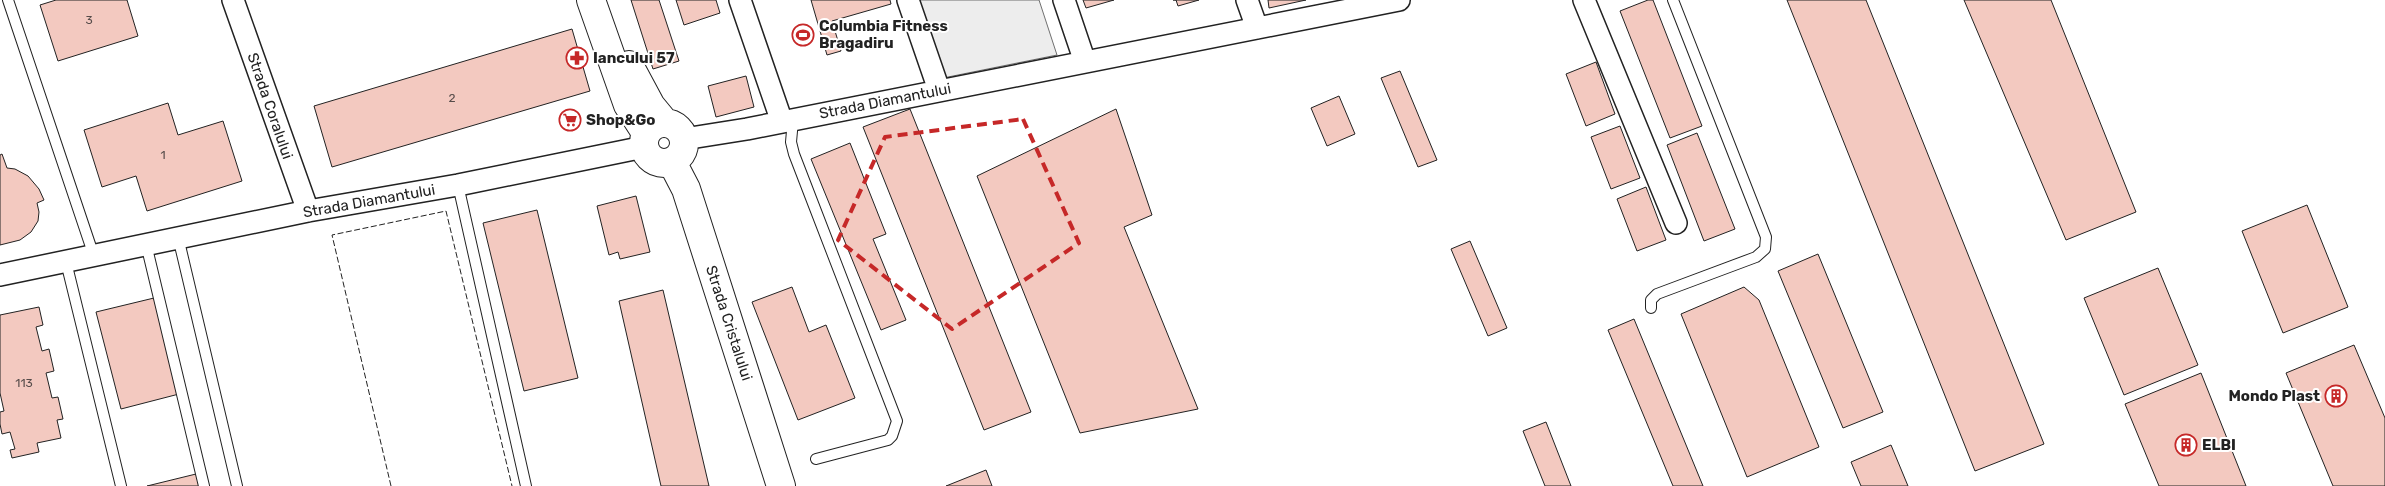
<svg xmlns="http://www.w3.org/2000/svg" width="2385" height="486" font-family="Rubik,sans-serif">
<style>
.parking{fill:#ededed;stroke:#6f6f6f}
.building{fill:#f3c9c0;stroke:#222}
.lines{fill:none;stroke-linecap:round;stroke-linejoin:round}
.lane-casing{stroke:#222;stroke-width:12}
.street-casing{stroke:#222;stroke-width:24}
.secondary-casing{stroke:#222;stroke-width:30}
.lane{stroke:#fff;stroke-width:10}
.street{stroke:#fff;stroke-width:21}
.secondary{stroke:#fff;stroke-width:28}
.fence{stroke:#222;stroke-width:1;stroke-dasharray:6 2.5;stroke-linecap:butt}
.marked{fill:none;stroke:#c62828;stroke-width:4;stroke-dasharray:10 6;stroke-linejoin:round}
.labels{text-anchor:middle;stroke-width:4;stroke-linejoin:round;paint-order:stroke}
.number-label{font-size:12px;fill:#564c4a}
.poi-label{font-size:15px;font-weight:bold;fill:#222;stroke:#fff;text-anchor:start}
.street-label{font-size:15px;fill:#222;stroke:#fff}
</style>
<rect width="100%" height="100%" fill="#fff"/>
<path class="parking" d="M 916,0 L 1039,0 L 1057,55 L 943,78 Z"/>
<path class="building" d="M 56,0 L 127,0 L 138,36 L 58,61 L 40,5 Z
M 631,0 L 659,0 L 679,61 L 653,69 Z
M 676,0 L 716,0 L 720,13 L 684,25 Z
M 811,0 L 890,0 L 891,4 L 832,21 L 841,51 L 827,55 Z
M 1083,0 L 1114,0 L 1086,8 Z
M 1173,0 L 1199,0 L 1178,6 L 1176,0 Z
M 1268,0 L 1306,0 L 1269,8 Z
M 1648,0 L 1653,0 L 1702,126 L 1670,138 L 1620,11 Z
M 1787,0 L 1866,0 L 2044,444 L 1975,471 Z
M 1964,0 L 2051,0 L 2136,212 L 2066,240 Z
M 572,29 L 590,91 L 332,167 L 314,106 Z
M 1596,62 L 1615,114 L 1586,126 L 1566,74 Z
M 1400,71 L 1437,160 L 1418,167 L 1381,78 Z
M 746,76 L 754,107 L 716,117 L 708,86 Z
M 1339,96 L 1355,134 L 1327,146 L 1311,108 Z
M 168,103 L 178,135 L 223,121 L 242,181 L 147,211 L 136,176 L 102,187 L 84,130 Z
M 910,109 L 1031,412 L 984,430 L 863,127 Z
M 1116,109 L 1152,215 L 1124,227 L 1198,409 L 1080,433 L 977,176 Z
M 1620,126 L 1640,178 L 1611,189 L 1591,137 Z
M 1697,133 L 1735,229 L 1704,241 L 1667,145 Z
M 850,143 L 886,234 L 873,239 L 906,320 L 881,330 L 811,159 Z
M 2,154 L 7,168 L 15,169 L 28,176 L 39,189 L 44,200 L 37,203 L 39,212 L 38,221 L 31,232 L 20,240 L 0,245 L 0,155 Z
M 1646,187 L 1666,240 L 1637,251 L 1617,199 Z
M 636,196 L 650,252 L 620,259 L 618,252 L 609,255 L 597,206 Z
M 2307,205 L 2348,307 L 2283,333 L 2242,231 Z
M 537,210 L 578,378 L 524,391 L 483,223 Z
M 1470,241 L 1507,328 L 1488,336 L 1451,249 Z
M 1818,254 L 1883,412 L 1843,428 L 1778,271 Z
M 2158,268 L 2198,365 L 2124,395 L 2084,298 Z
M 792,287 L 809,332 L 826,325 L 855,398 L 798,420 L 752,302 Z
M 1744,287 L 1759,300 L 1819,447 L 1747,477 L 1681,314 Z
M 663,290 L 709,486 L 661,486 L 619,301 Z
M 154,298 L 179,394 L 121,409 L 96,312 Z
M 39,307 L 43,325 L 36,327 L 42,351 L 49,349 L 54,371 L 46,373 L 52,398 L 58,397 L 63,419 L 57,420 L 61,438 L 37,443 L 39,452 L 12,458 L 10,450 L 15,449 L 10,432 L 2,434 L 0,424 L 0,412 L 4,411 L 0,393 L 0,315 Z
M 1634,319 L 1703,486 L 1673,486 L 1608,330 Z
M 2354,345 L 2385,418 L 2385,486 L 2333,486 L 2286,373 Z
M 2201,373 L 2246,486 L 2159,486 L 2125,404 Z
M 1546,422 L 1571,486 L 1545,486 L 1523,431 Z
M 1891,445 L 1908,486 L 1861,486 L 1851,462 Z
M 986,470 L 992,486 L 946,486 Z
M 196,474 L 199,486 L 147,486 Z"/>
<g class="lines">
<g class="lane-casing">
<path id="lane" d="M 8,0 L 94,256
M 793,120 L 791,142 L 794,154 L 897,421 L 892,436 L 888,440 L 816,459
M 458,185 L 526,486
M 178,237 L 237,486
M 146,244 L 204,486
M 66,262 L 121,486
M 1651,308 L 1651,300 L 1657,294 L 1756,257 L 1765,249 L 1766,237 L 1673,0"/>
</g>
<g class="street-casing">
<path id="street" d="M 233,0 L 308,211
M 740,0 L 782,122
M 908,0 L 939,90
M 1064,0 L 1085,62
M 1247,0 L 1257,28
M 1584,0 L 1676,223
M 684,139 L 747,129 L 1399,0
M 0,275 L 308,211 L 458,185 L 644,147"/>
</g>
<g class="secondary-casing">
<path id="secondary" d="M 591,0 L 628,105 L 646,133
M 629,65 L 651,106 L 665,123
M644 143a20 20 0 1 1 40 0a20 20 0 1 1-40 0Z
M 672,162 L 686,189 L 781,486"/>
</g>
<use href="#lane" class="lane"/>
<use href="#street" class="street"/>
<use href="#secondary" class="secondary"/>
<path class="fence" d="M 391,486 L 332,235 L 446,211 L 512,486"/>
</g>
<path class="marked" d="M 1023,119 L 1079,243 L 952,329 L 838,240 L 885,137 Z"/>
<defs>
<g id="stadium-ring" transform="scale(1.125)"><circle r="9.5" fill="#fff" stroke="#c62828" stroke-width="1.5"/><path d="M0-5a6.5 5 0 1 0 0 10a6.5 5 0 1 0 0-10ZM-3.5-1.8h7v3.6h-7Z" fill="#c62828"/></g>
<g id="pharmacy-ring" transform="scale(1.125)"><circle r="9.5" fill="#fff" stroke="#c62828" stroke-width="1.5"/><path d="M-2-6h4v4h4v4h-4v4h-4v-4h-4v-4h4Z" fill="#c62828"/></g>
<g id="supermarket-ring" transform="scale(1.125)"><circle r="9.5" fill="#fff" stroke="#c62828" stroke-width="1.5"/><path d="M-6-5.5h2.5l.6 2H6L4.5 2H-2.5L-4.4-4H-6ZM-1.5 3.2a1.3 1.3 0 1 0 .1 0ZM3 3.2a1.3 1.3 0 1 0 .1 0Z" fill="#c62828"/></g>
<g id="building-ring" transform="scale(1.125)"><circle r="9.5" fill="#fff" stroke="#c62828" stroke-width="1.5"/><path d="M-4-6H4V6H1V3H-1V6H-4ZM-2.5-4.3h1.7v1.8h-1.7ZM.8-4.3h1.7v1.8H.8ZM-2.5-1h1.7V.8h-1.7ZM.8-1h1.7V.8H.8Z" fill="#c62828"/></g>
</defs>
<g fill-rule="evenodd">
<use href="#stadium-ring" x="803" y="35"/>
<use href="#pharmacy-ring" x="577" y="58"/>
<use href="#supermarket-ring" x="570" y="120"/>
<use href="#building-ring" x="2336" y="396"/>
<use href="#building-ring" x="2186" y="445"/>
</g>
<g class="labels">
<g class="number-label">
<text x="89" y="24">3</text>
<text x="452" y="102">2</text>
<text x="163" y="159">1</text>
<text x="24" y="387">113</text>
</g>
<g class="poi-label">
<text x="819" y="31">Columbia Fitness<tspan x="819" dy="17">Bragadiru</tspan></text>
<text x="593" y="63">Iancului 57</text>
<text x="586" y="125">Shop&amp;Go</text>
<text x="2320" y="401" text-anchor="end">Mondo Plast</text>
<text x="2202" y="450">ELBI</text>
</g>
<g class="street-label">
<text transform="translate(885 101) rotate(-11)" y="5">Strada Diamantului</text>
<text transform="translate(270 106) rotate(71)" y="5">Strada Coralului</text>
<text transform="translate(369 201) rotate(-10)" y="5">Strada Diamantului</text>
<text transform="translate(729 323) rotate(72)" y="5">Strada Cristalului</text>
</g>
</g>
</svg>
